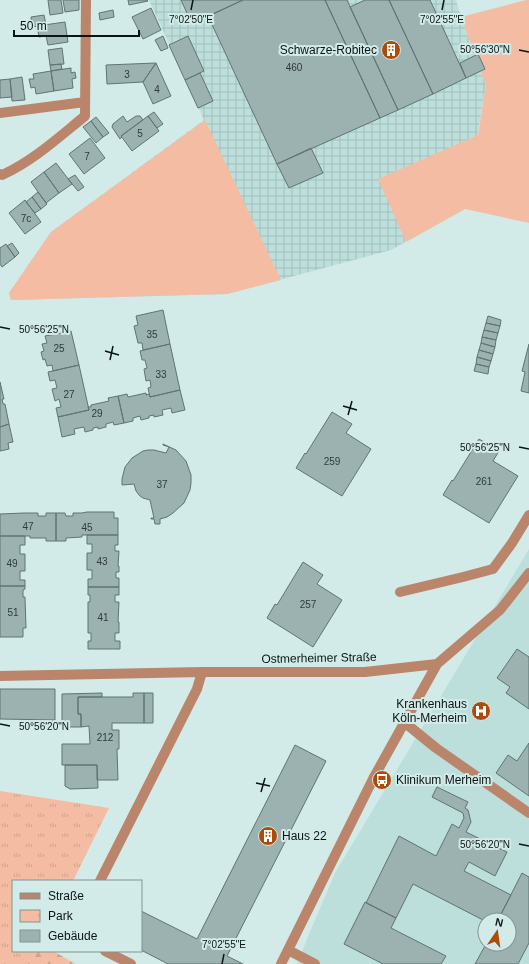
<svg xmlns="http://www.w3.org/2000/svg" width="529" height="964" font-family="Arial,sans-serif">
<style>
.built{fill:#bddfdc;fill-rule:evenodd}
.industrial{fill:url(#industrial-grid)}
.grass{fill:#f4bda3}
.forest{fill:url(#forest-firs)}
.park{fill:url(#park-tufts)}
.building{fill:#9bb2b0;stroke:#5e7572}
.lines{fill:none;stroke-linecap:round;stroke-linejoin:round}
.minor{stroke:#ba856b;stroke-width:10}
.ticks{fill:none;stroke:#0b1413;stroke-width:1.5}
.labels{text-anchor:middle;stroke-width:4;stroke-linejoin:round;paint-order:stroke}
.number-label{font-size:10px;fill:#2f3c3a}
.poi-label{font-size:12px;fill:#0b1413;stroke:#d2ebe8;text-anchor:end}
.street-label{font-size:12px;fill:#0b1413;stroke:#d2ebe8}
.ticks-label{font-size:10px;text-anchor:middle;fill:#0b1413;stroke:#d2ebe8;stroke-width:4;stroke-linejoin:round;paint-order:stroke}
</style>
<defs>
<pattern id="industrial-grid" width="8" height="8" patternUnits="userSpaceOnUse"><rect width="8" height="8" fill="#bddfdc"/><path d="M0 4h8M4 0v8" fill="none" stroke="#a1bebc"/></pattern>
<pattern id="forest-firs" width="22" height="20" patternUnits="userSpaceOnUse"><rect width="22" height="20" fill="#f4bda3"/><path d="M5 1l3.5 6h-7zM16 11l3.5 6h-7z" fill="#d0a28b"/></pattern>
<pattern id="park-tufts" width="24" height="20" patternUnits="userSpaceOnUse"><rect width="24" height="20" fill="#f4bda3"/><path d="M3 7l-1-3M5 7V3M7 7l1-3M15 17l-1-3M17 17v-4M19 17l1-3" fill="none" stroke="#d0a28b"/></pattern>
</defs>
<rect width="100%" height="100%" fill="#d2ebe8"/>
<path class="built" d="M 529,549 L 529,964 L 297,964 L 309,934 L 335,873 ZM 485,920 L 509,920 L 509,944 L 485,944 Z"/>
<path class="industrial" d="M 149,0 L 456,0 L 461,17 L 486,85 L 465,209 L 391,250 L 227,294 L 11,300 L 9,293 L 51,232 L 204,120 Z"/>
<path class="grass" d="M 526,0 L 529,0 L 529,223 L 465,209 L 406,242 L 378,179 L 478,135 L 486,85 L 461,17 Z
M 205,120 L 281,280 L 227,294 L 11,300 L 9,293 L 51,232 Z"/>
<path class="forest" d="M 38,951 L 53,951 L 76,964 L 31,964 Z"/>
<path class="park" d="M 0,791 L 109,808 L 73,881 L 13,881 L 13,951 L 38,951 L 31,964 L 0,964 Z"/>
<path class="building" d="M 48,0 L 61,0 L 63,13 L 50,15 Z
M 63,0 L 79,0 L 79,10 L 65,12 Z
M 128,0 L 147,0 L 148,1 L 129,5 Z
M 181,0 L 243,0 L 207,17 L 206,15 L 191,22 Z
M 243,0 L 325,0 L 380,118 L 277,164 L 208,16 Z
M 325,0 L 347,0 L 398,110 L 380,118 Z
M 365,0 L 389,0 L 433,94 L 398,110 L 350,7 Z
M 389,0 L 430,0 L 466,78 L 433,94 Z
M 151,8 L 161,30 L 143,39 L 132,17 Z
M 113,10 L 114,17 L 100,20 L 99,13 Z
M 44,15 L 46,25 L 32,27 L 31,17 Z
M 65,22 L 68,42 L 48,45 L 46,36 L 39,37 L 37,26 Z
M 163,36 L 168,48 L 161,51 L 155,40 Z
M 188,36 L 204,71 L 185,80 L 169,45 Z
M 62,48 L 64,64 L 50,65 L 48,50 Z
M 478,54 L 485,69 L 466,78 L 460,63 Z
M 156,63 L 143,82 L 107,84 L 106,65 Z
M 156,63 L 171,96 L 153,104 L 143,82 Z
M 61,64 L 62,69 L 51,71 L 50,65 Z
M 71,68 L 71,73 L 75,72 L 76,78 L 72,79 L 73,88 L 54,91 L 51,71 Z
M 51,71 L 54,91 L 36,94 L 35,87 L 31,88 L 29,79 L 34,79 L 33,74 Z
M 200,73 L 213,101 L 198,108 L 185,80 Z
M 22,77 L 25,100 L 12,101 L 10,79 Z
M 10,79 L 12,97 L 0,98 L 0,80 Z
M 154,112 L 163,124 L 157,128 L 148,116 Z
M 123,116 L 127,122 L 136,116 L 140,116 L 143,120 L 121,136 L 122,137 L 120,139 L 112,127 L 113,124 Z
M 148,116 L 159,131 L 132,151 L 121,136 Z
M 96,117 L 109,133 L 103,137 L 91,121 Z
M 91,121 L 103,137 L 96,143 L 83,127 Z
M 90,138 L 105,158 L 84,174 L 69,154 Z
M 311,148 L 323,173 L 289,188 L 277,164 Z
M 56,163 L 72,184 L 59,193 L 44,172 Z
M 44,172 L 59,193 L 46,203 L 31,182 Z
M 75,175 L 84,187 L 78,191 L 68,179 Z
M 38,192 L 47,204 L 41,209 L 32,197 Z
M 32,197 L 41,209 L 35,213 L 26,202 Z
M 25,200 L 41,222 L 25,234 L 9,213 Z
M 12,243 L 19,253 L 15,257 L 7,246 Z
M 6,244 L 15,257 L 2,267 L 0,264 L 0,248 Z
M 163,310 L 170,344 L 143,350 L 142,343 L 138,343 L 134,326 L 138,325 L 136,316 Z
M 488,316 L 501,320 L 500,326 L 486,323 Z
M 486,323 L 500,326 L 498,333 L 484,330 Z
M 484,330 L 498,333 L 496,340 L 482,337 Z
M 71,331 L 79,365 L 53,371 L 52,365 L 47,366 L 45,359 L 43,360 L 41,352 L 44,351 L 42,344 L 47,343 L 45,336 Z
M 482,337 L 496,340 L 495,347 L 481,343 Z
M 481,343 L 495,347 L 493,354 L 479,350 Z
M 170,344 L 180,390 L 150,397 L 148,388 L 151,387 L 150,380 L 146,381 L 144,369 L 147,368 L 145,360 L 142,360 L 140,351 Z
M 529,344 L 529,393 L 521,391 L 525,372 L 522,371 Z
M 479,350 L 493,354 L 491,361 L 477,357 Z
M 477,357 L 491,361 L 489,367 L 476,364 Z
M 476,364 L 489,367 L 488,374 L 474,371 Z
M 79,365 L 89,410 L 58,417 L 56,408 L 61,407 L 59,399 L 55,401 L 52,389 L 57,388 L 55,380 L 50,381 L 48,372 Z
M 0,382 L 4,399 L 2,399 L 3,404 L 5,404 L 9,424 L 0,427 Z
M 180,390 L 185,410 L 172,413 L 171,408 L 162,410 L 163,415 L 154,417 L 154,415 L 149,416 L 149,418 L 141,420 L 140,416 L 133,418 L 133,421 L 124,423 L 118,396 L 127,394 L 128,397 L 146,393 L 146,395 L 149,394 L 150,397 Z
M 118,396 L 124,423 L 114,425 L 113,422 L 106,424 L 106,427 L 98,429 L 98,427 L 93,428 L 93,430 L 85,432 L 84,427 L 74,429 L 75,434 L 62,437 L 58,417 L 89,410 L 88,407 L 91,407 L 91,405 L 109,401 L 108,398 Z
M 332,412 L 352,424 L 346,433 L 371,449 L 342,496 L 296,468 L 305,453 L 306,454 Z
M 9,424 L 13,442 L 8,443 L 9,449 L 0,451 L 0,427 Z
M 479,439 L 499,451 L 493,461 L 518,476 L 489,523 L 443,495 L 452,480 L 453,481 Z
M 163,444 L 176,450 L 186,461 L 191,475 L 191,483 L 190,490 L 184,503 L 173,513 L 167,517 L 160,519 L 160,524 L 155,524 L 154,519 L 151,519 L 151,518 L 154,518 L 150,500 L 143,498 L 140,496 L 136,491 L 134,484 L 122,485 L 122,479 L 125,467 L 132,458 L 143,451 L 148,450 L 154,450 L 166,453 L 169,447 L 163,445 Z
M 87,512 L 114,512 L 114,518 L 118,518 L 118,535 L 82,535 L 82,537 L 66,538 L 66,541 L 56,541 L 56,513 L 65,513 L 66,516 L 73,516 L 73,513 L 82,513 Z
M 24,513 L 38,513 L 38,516 L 46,516 L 46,513 L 56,513 L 56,541 L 46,541 L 46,538 L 30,538 L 30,536 L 0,536 L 0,514 Z
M 87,535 L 118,535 L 118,545 L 115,545 L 115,551 L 119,551 L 118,566 L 119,566 L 119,572 L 116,572 L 116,578 L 119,578 L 119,587 L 88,587 L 88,579 L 92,579 L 92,570 L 87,570 L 87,553 L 92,553 L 92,544 L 87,544 Z
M 0,536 L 25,536 L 25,545 L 20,545 L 20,554 L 25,554 L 25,571 L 20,571 L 20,580 L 25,580 L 25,586 L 0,586 Z
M 303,562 L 323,575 L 317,584 L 342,600 L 313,647 L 267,618 L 275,604 L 277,605 Z
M 0,586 L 25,586 L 25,589 L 23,590 L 23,597 L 25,597 L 26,628 L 23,628 L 23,637 L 0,637 Z
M 88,587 L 119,587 L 119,595 L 115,595 L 115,602 L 119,602 L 118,622 L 119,622 L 119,633 L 115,633 L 115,641 L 120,641 L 120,649 L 88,649 L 88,641 L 91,641 L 91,633 L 88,633 L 88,602 L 90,602 L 90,595 L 88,595 Z
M 517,649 L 529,657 L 529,709 L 506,693 L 510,687 L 497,678 Z
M 0,689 L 55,689 L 55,720 L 0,719 Z
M 102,693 L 102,697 L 78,697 L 78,714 L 81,714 L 81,727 L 62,727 L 62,694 Z
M 133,693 L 144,693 L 144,723 L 112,723 L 112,730 L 119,730 L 119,749 L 117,749 L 118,780 L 97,780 L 97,765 L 62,765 L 62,744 L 90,744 L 89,726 L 81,727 L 81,714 L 78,714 L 78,697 L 133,697 Z
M 144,693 L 153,693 L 153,723 L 144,723 Z
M 529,743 L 529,796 L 496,773 L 508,755 L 517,761 Z
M 295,745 L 326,761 L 227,956 L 243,964 L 168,964 L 141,950 L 141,911 L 197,939 Z
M 65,765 L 97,765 L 98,788 L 70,789 L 65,786 Z
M 437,787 L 468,802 L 465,808 L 468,810 L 471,822 L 466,832 L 507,852 L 495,876 L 469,862 L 464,871 L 511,895 L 498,920 L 485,920 L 485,921 L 413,884 L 396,918 L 366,903 L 399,836 L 436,856 L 452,824 L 459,828 L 464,818 L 463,813 L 432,797 Z
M 522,873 L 529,877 L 529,943 L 518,964 L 475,964 L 486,944 L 509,944 L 509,920 L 498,920 Z
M 365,902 L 396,918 L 391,928 L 446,956 L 441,964 L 383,964 L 344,944 Z"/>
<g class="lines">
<path class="minor" d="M 0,113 L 85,102
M 0,174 L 2,175 C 33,161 59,137 85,116 L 86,0
M 400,592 L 463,577 L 493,569 L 512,543 L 529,515
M 0,676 L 202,672
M 404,722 L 436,748 L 529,813
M 100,881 L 197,689 L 202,672 L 365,672 L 437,664
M 288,950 L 315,964
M 105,951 L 131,964
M 281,964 L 374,777 L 437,664 L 500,610 L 529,573"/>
</g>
<path class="ticks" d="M 191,10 L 193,0M 442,10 L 444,0M 519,50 L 529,52M 0,327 L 10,329M 105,351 L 119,355M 110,360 L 113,346M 343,406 L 357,410M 348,415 L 352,401M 519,447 L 529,449M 0,724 L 10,726M 256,783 L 270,786M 261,792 L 265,778M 519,844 L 529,846M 222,964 L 224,954"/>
<defs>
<g id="building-disc" transform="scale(1)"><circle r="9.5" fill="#ad4c09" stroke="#d2ebe8"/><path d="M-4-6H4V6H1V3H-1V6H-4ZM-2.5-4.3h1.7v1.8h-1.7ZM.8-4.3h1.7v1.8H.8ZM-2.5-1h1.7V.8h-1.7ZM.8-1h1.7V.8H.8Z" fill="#fff"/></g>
<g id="hospital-disc" transform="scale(1)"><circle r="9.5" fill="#ad4c09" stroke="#d2ebe8"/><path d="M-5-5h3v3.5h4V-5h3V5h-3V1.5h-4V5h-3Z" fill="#fff"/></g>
<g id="bus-disc" transform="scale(1)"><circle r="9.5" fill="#ad4c09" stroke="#d2ebe8"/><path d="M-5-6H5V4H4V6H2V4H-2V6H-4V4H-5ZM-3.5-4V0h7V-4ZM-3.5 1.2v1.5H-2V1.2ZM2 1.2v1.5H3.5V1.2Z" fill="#fff"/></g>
</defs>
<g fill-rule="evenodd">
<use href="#building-disc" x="391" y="50"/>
<use href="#hospital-disc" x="481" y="711"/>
<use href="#bus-disc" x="382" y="780"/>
<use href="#building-disc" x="268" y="836"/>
</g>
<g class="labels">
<g class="number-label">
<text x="294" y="71">460</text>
<text x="127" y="78">3</text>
<text x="157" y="93">4</text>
<text x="140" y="137">5</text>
<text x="87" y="160">7</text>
<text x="26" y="222">7c</text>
<text x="152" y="338">35</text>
<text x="59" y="352">25</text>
<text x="161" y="378">33</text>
<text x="69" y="398">27</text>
<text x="97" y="417">29</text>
<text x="332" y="465">259</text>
<text x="484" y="485">261</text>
<text x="162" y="488">37</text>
<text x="28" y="530">47</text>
<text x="87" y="531">45</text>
<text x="102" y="565">43</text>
<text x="12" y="567">49</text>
<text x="308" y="608">257</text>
<text x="13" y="616">51</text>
<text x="103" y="621">41</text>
<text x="105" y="741">212</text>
</g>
<g class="poi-label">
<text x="377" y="54">Schwarze-Robitec</text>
<text x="467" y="708">Krankenhaus<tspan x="467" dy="14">Köln-Merheim</tspan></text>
<text x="396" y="784" text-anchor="start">Klinikum Merheim</text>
<text x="282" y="840" text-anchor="start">Haus 22</text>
</g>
<g class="street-label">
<text transform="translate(319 658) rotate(-1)" y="4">Ostmerheimer Straße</text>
</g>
</g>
<g class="ticks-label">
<text x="191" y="23">7°02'50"E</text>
<text x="442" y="23">7°02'55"E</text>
<text x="485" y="53">50°56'30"N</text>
<text x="44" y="333">50°56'25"N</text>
<text x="485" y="451">50°56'25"N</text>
<text x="44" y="730">50°56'20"N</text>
<text x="485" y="848">50°56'20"N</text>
<text x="224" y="948">7°02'55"E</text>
</g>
<rect x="12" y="880" width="130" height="72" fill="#d2ebe8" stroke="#829593"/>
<rect x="20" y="893" width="20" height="6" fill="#ba856b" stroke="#829593"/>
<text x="48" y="900" font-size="12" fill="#0b1413">Straße</text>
<rect x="20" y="910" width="20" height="12" fill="url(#park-tufts)" stroke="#829593"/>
<text x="48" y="920" font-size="12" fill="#0b1413">Park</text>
<rect x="20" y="930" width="20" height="12" fill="#9bb2b0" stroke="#829593"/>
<text x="48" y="940" font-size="12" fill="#0b1413">Gebäude</text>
<g transform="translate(497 932) rotate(13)"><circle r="19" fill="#d2ebe8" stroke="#829593"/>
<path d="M0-3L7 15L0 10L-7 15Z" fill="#ad4c09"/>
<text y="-6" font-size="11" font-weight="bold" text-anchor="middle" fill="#0b1413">N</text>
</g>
<path d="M14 30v6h125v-6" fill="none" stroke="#0b1413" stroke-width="2"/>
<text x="20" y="30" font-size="12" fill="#0b1413" stroke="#d2ebe8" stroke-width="3" paint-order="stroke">50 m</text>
</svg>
